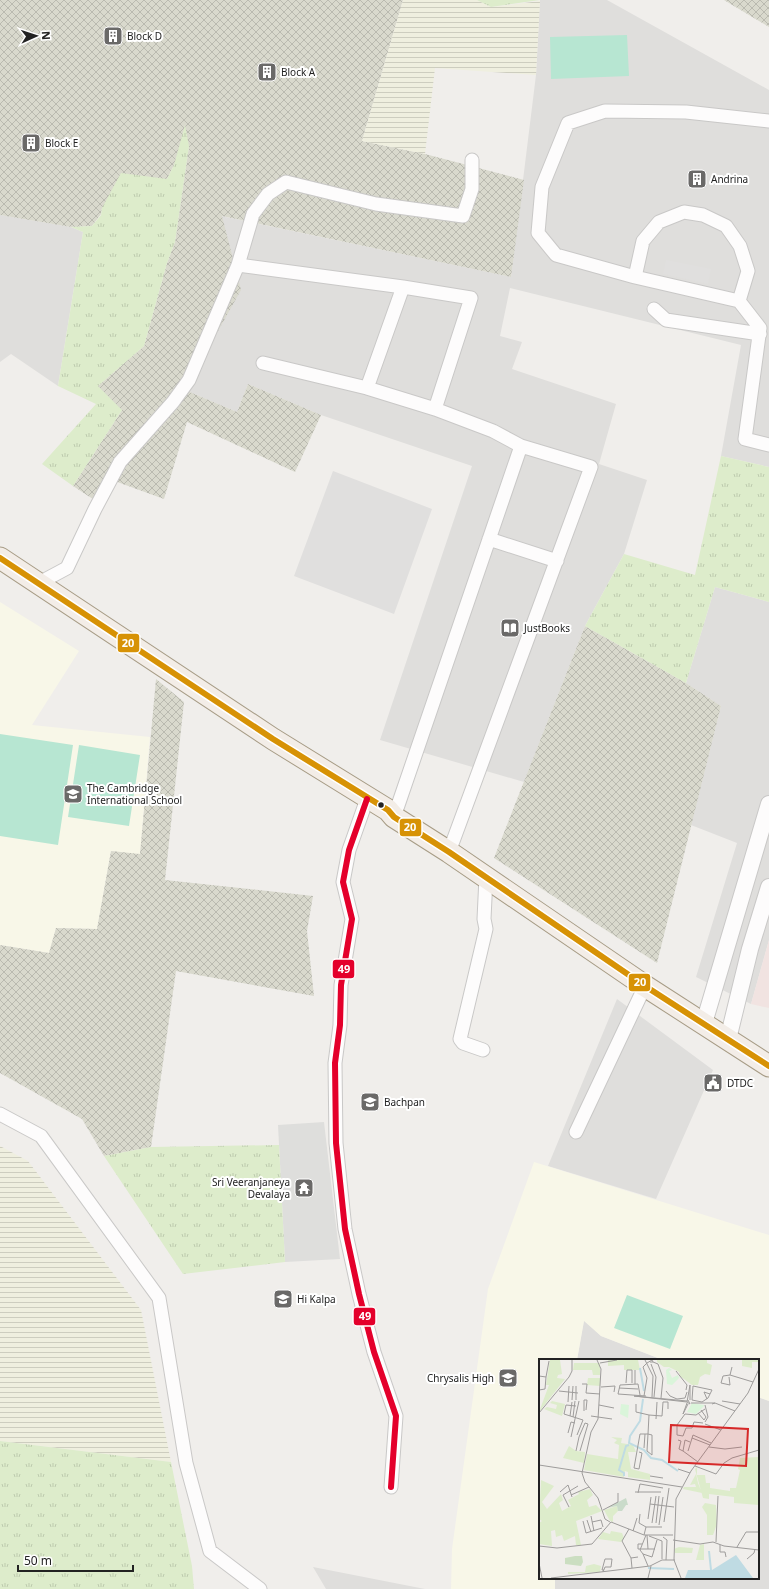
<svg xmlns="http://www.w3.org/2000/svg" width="769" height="1589" font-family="'Noto Sans',sans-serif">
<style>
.residential{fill:#dfdedc}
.commercial{fill:#f1e3e1}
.education{fill:#f8f7e8}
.religious{fill:#dededc}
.construction{fill:url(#construction-cross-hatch)}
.farmland{fill:url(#farmland-rules)}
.grass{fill:url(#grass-tufts)}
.pitch{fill:#b7e6d2}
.parking{fill:#e0dfde}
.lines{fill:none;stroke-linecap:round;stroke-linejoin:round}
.minor-casing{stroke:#c9c8c7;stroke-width:15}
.tertiary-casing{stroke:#c9c8c7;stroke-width:18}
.primary-casing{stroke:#a79c86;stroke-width:23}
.minor{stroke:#fdfcfc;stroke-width:13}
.tertiary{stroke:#fdfcfc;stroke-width:16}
.primary{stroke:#f3ede7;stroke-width:21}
.bus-1-casing{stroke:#fff;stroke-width:9}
.bus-2-casing{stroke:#fff;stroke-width:9}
.bus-1{stroke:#d79205;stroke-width:6}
.bus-2{stroke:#e4002b;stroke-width:6}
.bus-dot{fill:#222;stroke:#fff;stroke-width:1.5}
.labels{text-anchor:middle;stroke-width:4;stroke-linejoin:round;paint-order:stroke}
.poi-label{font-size:10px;fill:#222;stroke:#fff;text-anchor:start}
.inset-river{fill:none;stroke:#bfdbe3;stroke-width:2}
.inset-road{fill:none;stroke:#9e9c9b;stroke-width:1}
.view{fill:#d62828;fill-opacity:0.15;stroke:#d62828;stroke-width:2}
.inset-edge{fill:none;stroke:#222;stroke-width:2}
.line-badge{stroke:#fff;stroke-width:1.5}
.badge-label{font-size:11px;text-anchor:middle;font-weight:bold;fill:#fff}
</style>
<defs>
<pattern id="construction-cross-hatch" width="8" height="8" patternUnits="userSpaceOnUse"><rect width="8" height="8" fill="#d9d9cd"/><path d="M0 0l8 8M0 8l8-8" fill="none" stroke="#babab0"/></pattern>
<pattern id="farmland-rules" width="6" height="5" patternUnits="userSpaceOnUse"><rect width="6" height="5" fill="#efefdf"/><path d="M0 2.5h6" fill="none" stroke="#cdcdbf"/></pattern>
<pattern id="grass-tufts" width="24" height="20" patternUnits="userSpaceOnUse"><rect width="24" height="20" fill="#ddeccb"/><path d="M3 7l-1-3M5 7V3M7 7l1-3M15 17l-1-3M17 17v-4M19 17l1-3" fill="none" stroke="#bdcaae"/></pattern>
</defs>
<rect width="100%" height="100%" fill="#f0eeeb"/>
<path class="residential" d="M 540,0 L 607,0 L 769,90 L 769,467 L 721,456 L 741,345 L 510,288 L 500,336 L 522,342 L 512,369 L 616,404 L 599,464 L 647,480 L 624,554 L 585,626 L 524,782 L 380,740 L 472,466 L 321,415 L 248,384 L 237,412 L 185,390 L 240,290 L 221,216 L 511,277 L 536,75 Z
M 0,215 L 71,227 L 83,232 L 58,386 L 11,354 L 0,362 Z
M 715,587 L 769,602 L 769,940 L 751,1004 L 696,977 L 737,843 L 691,825 L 721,706 L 686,683 Z
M 617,999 L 713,1070 L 656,1199 L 548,1166 Z
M 584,1320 L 601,1336 L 663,1360 L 577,1360 Z
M 758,1397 L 769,1401 L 769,1589 L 555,1589 L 555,1578 L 758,1578 Z
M 313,1567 L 425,1589 L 326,1589 Z"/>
<path class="commercial" d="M 769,940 L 769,1008 L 751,1004 Z"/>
<path class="education" d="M 0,602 L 79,651 L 32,725 L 150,737 L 140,855 L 111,851 L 97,929 L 56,928 L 49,953 L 0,945 Z
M 534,1162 L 769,1235 L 769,1401 L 758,1397 L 758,1360 L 663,1360 L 601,1336 L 584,1321 L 577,1360 L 540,1360 L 540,1578 L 555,1578 L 555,1589 L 451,1589 L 452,1549 L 488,1289 Z"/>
<path class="religious" d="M 324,1122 L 340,1259 L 285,1262 L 278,1125 Z"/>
<path class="construction" d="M 0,0 L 403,0 L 362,141 L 425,154 L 524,180 L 511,277 L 222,216 L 241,290 L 185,390 L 237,412 L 248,384 L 321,415 L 295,472 L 187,422 L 164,499 L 109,479 L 99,503 L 73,486 L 122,410 L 98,386 L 144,346 L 167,263 L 175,242 L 189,146 L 174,165 L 167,179 L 102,208 L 101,214 L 92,226 L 71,227 L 0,215 Z
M 724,0 L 769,0 L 769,27 Z
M 585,626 L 686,683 L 721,706 L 657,963 L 494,858 Z
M 156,679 L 184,702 L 165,880 L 313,896 L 307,931 L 314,996 L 176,971 L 151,1147 L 104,1156 L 82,1119 L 0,1073 L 0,945 L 49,953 L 56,928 L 97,929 L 111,851 L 140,854 Z"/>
<path class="farmland" d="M 403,0 L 477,0 L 491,7 L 540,1 L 536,75 L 435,68 L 425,154 L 362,141 Z
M 0,1146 L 28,1161 L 141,1310 L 171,1462 L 0,1441 Z"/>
<path class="grass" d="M 477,0 L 540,0 L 491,7 Z
M 185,125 L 189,146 L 175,242 L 167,263 L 144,346 L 98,386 L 122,410 L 73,486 L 42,464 L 96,404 L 58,386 L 83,232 L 71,227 L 92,226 L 101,215 L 102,208 L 121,173 L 167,179 L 174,165 Z
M 721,456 L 769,467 L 769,602 L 715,587 L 686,683 L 585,626 L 624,554 L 695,575 Z
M 279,1145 L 285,1262 L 183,1274 L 104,1156 L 151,1147 Z
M 0,1441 L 171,1462 L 192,1566 L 194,1589 L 0,1589 Z"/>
<path class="pitch" d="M 627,35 L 629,76 L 551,79 L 550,37 Z
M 0,734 L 73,745 L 58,845 L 0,836 Z
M 79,745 L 140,755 L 129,826 L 68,817 Z
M 627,1295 L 683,1316 L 670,1349 L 614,1328 Z"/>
<path class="parking" d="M 666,260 L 711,269 L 708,284 L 663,274 Z
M 333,471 L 432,509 L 394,614 L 294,576 Z"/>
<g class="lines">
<g class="minor-casing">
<path id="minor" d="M 769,121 L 686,112 L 605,111 L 568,123 L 542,187 L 538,233 L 556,255 L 635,277 L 739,301 L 760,328 L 745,439 L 769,445
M 238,265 L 253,214 L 268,194 L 286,182 L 376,204 L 463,216 L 472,189 L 472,160
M 635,277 L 643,241 L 659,222 L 684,212 L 703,215 L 726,226 L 740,246 L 748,271 L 739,301
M 654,309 L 666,320 L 760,334
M 263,363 L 367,388 L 435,409 L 493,431 L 521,446 L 591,467 L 449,852
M 367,388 L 403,287
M 489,539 L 557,561
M 39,583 L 67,568 L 95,509 L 120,462 L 173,402 L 189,380 L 238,265 L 403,287 L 471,298 L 435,409
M 367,799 L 349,850 L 343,882 L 352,919 L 341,985 L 340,1025 L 335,1063 L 336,1143 L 345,1229 L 359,1294 L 374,1352 L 396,1416 L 391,1487
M 394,817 L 521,446
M 483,1050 L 463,1043 L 460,1039 L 486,929 L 484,919 L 486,877
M 0,1114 L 41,1136 L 159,1298 L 186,1463 L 210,1551 L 260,1589
M 576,1132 L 645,986"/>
</g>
<g class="tertiary-casing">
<path id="tertiary" d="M 704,1023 L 769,804
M 728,1039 L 750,949 L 769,887"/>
</g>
<g class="primary-casing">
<path id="primary" d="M 0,558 L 273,739 L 388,810 L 394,817 L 449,852 L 645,986 L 769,1066"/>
</g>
<use href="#minor" class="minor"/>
<use href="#tertiary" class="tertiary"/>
<use href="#primary" class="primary"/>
<g class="bus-1-casing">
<path id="bus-1" d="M 0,558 L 273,739 L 388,810 L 394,817 L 449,852 L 645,986 L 769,1066"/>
</g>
<g class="bus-2-casing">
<path id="bus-2" d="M 367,799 L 349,850 L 343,882 L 352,919 L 341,985 L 340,1025 L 335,1063 L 336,1143 L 345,1229 L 359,1294 L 374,1352 L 396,1416 L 391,1487"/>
</g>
<use href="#bus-1" class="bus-1"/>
<use href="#bus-2" class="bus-2"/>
</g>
<defs>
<g id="building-square" transform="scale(1)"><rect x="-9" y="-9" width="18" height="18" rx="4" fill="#6a6968" stroke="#fff"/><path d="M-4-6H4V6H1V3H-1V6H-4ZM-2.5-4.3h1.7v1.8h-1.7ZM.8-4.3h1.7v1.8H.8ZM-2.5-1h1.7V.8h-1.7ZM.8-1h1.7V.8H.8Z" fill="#fff"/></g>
<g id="library-square" transform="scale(1)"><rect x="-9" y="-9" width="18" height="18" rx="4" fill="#6a6968" stroke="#fff"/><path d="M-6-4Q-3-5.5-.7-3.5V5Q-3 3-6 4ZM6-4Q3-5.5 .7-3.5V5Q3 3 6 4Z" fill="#fff"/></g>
<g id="school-square" transform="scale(1)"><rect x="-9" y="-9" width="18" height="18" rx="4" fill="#6a6968" stroke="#fff"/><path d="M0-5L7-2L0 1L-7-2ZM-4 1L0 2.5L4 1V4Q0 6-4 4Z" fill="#fff"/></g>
<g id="civic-square" transform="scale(1)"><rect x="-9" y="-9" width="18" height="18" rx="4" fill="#6a6968" stroke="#fff"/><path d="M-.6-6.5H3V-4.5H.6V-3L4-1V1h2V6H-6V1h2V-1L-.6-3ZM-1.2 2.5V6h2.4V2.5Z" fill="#fff"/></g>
<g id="temple-square" transform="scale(1)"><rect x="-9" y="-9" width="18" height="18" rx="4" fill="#6a6968" stroke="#fff"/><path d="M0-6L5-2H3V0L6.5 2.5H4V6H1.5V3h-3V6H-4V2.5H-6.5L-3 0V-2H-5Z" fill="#fff"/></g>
</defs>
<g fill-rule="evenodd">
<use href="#building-square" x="113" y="36"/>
<use href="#building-square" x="267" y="72"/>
<use href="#building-square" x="31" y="143"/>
<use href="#building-square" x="697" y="179"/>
<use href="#library-square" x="510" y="628"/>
<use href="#school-square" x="73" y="794"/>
<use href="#civic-square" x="713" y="1083"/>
<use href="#school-square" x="370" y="1102"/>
<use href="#temple-square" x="304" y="1188"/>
<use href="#school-square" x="283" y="1299"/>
<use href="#school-square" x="508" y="1378"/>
</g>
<circle class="bus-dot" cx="381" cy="805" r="3.5"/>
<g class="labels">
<g class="poi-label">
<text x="127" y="40">Block D</text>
<text x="281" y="76">Block A</text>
<text x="45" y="147">Block E</text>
<text x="711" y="183">Andrina</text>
<text x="524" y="632">JustBooks</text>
<text x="87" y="792">The Cambridge<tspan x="87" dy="12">International School</tspan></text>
<text x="727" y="1087">DTDC</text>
<text x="384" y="1106">Bachpan</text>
<text x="290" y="1186" text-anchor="end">Sri Veeranjaneya<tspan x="290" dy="12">Devalaya</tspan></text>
<text x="297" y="1303">Hi Kalpa</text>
<text x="494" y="1382" text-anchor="end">Chrysalis High</text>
</g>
</g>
<g transform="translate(539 1359)">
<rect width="220" height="220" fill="#f0eeeb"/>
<path d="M 11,1 L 21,1 L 23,15 L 19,16 L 18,19 L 26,20 L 0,53 L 10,26 L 7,26 ZM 69,1 L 99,1 L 101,11 L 85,11 L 85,6 L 69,7 ZM 118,1 L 168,1 L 168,4 L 173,6 L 171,16 L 166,15 L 161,18 L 159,26 L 153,26 L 141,17 L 140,13 L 130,8 L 125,8 L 118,3 ZM 203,1 L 220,1 L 220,3 L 213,3 L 213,9 L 203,7 ZM 35,4 L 61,4 L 61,16 L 54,16 L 53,11 L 34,11 ZM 49,19 L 61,19 L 61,27 L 48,26 ZM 13,42 L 26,45 L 23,57 L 5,50 L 8,48 L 17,50 L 18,46 L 11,44 ZM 72,78 L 83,79 L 82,84 L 94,86 L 97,93 L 89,93 L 92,110 L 111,115 L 111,121 L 89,118 L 89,113 L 86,112 L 85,118 L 45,111 L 48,95 L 79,100 L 80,86 L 75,84 L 78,81 ZM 30,87 L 37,92 L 46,93 L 45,104 L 24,99 ZM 220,98 L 220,146 L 195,144 L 195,138 L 170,135 L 170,140 L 164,139 L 156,110 L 158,108 L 158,116 L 166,116 L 167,124 L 171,124 L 171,129 L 191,132 L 191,129 L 197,129 L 201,111 L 199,110 L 201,99 ZM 157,115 L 159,124 L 163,134 L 144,130 L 145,128 L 157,128 L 156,125 L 151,126 ZM 2,121 L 15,127 L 3,143 L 8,150 L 22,135 L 24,141 L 20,144 L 23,152 L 32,147 L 29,141 L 40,135 L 39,133 L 51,130 L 54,136 L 48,141 L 50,148 L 57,146 L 63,152 L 37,162 L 42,186 L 37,186 L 36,177 L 25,182 L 23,176 L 17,178 L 16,171 L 12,172 L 13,187 L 0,185 L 0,164 L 3,162 L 0,160 ZM 166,144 L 177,146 L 178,165 L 174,176 L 168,176 L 168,156 L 163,148 ZM 78,147 L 79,152 L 74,157 L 74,163 L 71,162 L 65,151 ZM 72,172 L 83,174 L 85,179 L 82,183 L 59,180 L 64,173 L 71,175 ZM 165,185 L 165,201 L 157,201 L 161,186 ZM 140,188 L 154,189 L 153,194 L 136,194 L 135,190 ZM 55,205 L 62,207 L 61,213 L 29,215 L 29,213 L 46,213 L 47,207 Z" fill="#ddeccb"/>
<path d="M 36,197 L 43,197 L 44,203 L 42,207 L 26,205 L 26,199 Z" fill="#cbdec1"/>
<path d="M 87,139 L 89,146 L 87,146 L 83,152 L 79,152 L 78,147 L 68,149 Z" fill="#cadbca"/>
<path d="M 130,9 L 133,11 L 130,12 L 133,19 L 139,16 L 140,19 L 133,26 L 128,25 L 127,11 ZM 153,44 L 165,46 L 165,47 L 157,55 L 148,53 ZM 82,45 L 90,46 L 89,59 L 81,55 Z" fill="#daf5da"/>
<path d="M 197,196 L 214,219 L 146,219 L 149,211 L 173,211 Z" fill="#bfdbe3"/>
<path class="inset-river" d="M 101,9 L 105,32M 104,40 L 101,62 L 91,77 L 90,84 L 105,91 L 112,99 L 123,101 L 139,112M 85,117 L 85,114 L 80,111 L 87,87 L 90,86M 170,192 L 172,211M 109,209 L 135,210"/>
<path class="inset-road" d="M 58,1 L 62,10 L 59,60 L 52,73 L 43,114 L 46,123 L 59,139 L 66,160 L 71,163M 106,1 L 114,17 L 113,38M 114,3 L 119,5 L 124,19 L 122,39M 61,4 L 78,1M 112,5 L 117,18 L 115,38M 193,8 L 191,16 L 214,23M 137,12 L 148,26 L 147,31M 0,17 L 7,18 L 10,2M 190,18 L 191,26 L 182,24 L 184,17 L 191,16M 87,24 L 88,11 L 93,11 L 93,24M 43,25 L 48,25 L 47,34 L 61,35M 96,25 L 96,11M 154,27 L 173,31 L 169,39 L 163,43 L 153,41 ZM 62,28 L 76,27 L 75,33M 80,29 L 99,30M 0,31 L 6,30 L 7,18M 20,32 L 39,34M 127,32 L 131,37 L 138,40 L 146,39 L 148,33M 101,36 L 99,25 L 81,26 L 79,35 L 107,37M 105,37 L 108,19 L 104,8 L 108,4 L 113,1 L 114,3 L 111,3M 168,40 L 165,33 L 171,35M 33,41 L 34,27M 37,41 L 37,27M 149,41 L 151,45 L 148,43 L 151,26 L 151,41M 183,42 L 201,45M 29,43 L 30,27M 148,43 L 95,37 L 148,42M 148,44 L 144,55 L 149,45M 152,44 L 176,44 L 173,45M 176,44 L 196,52M 97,45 L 97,53 L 110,56 L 123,57 L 124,43 L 129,43 L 129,50M 60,46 L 75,49M 166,46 L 169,58 L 166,63M 37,47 L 27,46 L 25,55 L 44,61 L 38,76M 45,52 L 45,41 L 48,41 L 47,51M 0,54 L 30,18 L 33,12 L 33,1M 159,54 L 165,61 L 167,58 L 162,51M 31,57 L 33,43M 52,57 L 73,60M 34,58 L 36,42M 117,60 L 118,43M 164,64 L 155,63 L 153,69 L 147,69 L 144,77 L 138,76 L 138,66 L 146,55 L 157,56 L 166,50M 166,65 L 182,71M 29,74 L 32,63 L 36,64M 32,78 L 40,42M 153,79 L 171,86M 139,81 L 142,82 L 140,90 L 144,92M 151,83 L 146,81 L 144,92 L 159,103M 170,88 L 186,90 L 203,88M 105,89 L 106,75M 37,92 L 40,78 L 46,64 L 49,65M 41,92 L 49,65M 149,92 L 154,76 L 172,84M 100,93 L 103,94 L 100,110 L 95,109 L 101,75 L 109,75 L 113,76 L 113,96 L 108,92 L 109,75 L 110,56M 0,106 L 143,128M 156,107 L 177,115 L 185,104 L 193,99 L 220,91M 139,110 L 151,114M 111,117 L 124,119M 21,133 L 29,126 L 33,138M 96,133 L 122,133M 99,134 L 101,125 L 124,129M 32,136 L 50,128M 111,145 L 135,148M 30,148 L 24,136 L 39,127M 64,151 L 79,143 L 79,134M 101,155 L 100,164 L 107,168M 52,157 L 55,172M 109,160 L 112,138M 48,161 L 52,173M 44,162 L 47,174 L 63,169M 53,163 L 62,161 L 64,168M 125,163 L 130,129M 113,164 L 117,137M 117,164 L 120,137M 120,166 L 124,138M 90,170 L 83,182 L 92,199M 94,172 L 98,159M 105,176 L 107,168 L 123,168M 107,176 L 101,191 L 104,195 L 113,198 L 118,181M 108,176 L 109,190 L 116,190M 110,177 L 123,182 L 123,200M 124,178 L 128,181 L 127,201M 134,181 L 161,185 L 174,183 L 185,187 L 220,191M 177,183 L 179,137M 103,185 L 99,185 L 99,190 L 109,190M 181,186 L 181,193 L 186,193 L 187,198M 0,187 L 18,189 L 53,185 L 72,163 L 105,176 L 134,176M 198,188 L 207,173 L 220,173M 104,195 L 109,207M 208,200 L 215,194 L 216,190M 0,204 L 3,219M 93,209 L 92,199 L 99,198M 64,213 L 66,208 L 72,208 L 73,200 L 66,200 L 63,211 L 65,211M 12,219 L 111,207 L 123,201 L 136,201M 109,219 L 112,207M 142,219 L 135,201 L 137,140 L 152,112 L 209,34 L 220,10"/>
<path class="view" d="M 132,66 L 209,70 L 207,107 L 130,103 Z"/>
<rect width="220" height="220" class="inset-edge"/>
</g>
<g class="line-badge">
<rect x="117" y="633" width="23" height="20" rx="4" fill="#d79205"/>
<rect x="399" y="818" width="23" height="19" rx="4" fill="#d79205"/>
<rect x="332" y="959" width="23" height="20" rx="4" fill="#e4002b"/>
<rect x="628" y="973" width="23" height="19" rx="4" fill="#d79205"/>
<rect x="353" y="1307" width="23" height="19" rx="4" fill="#e4002b"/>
</g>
<g class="badge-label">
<text x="128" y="647">20</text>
<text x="410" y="831">20</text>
<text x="344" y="973">49</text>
<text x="640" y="986">20</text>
<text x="365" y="1320">49</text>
</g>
<g transform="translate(36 36) rotate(87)" stroke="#ffffff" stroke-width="3" paint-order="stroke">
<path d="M0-3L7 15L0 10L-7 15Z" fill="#222222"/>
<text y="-6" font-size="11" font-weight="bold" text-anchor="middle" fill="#222222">N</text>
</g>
<path d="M18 1565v6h115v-6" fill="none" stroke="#222222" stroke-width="2"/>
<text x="24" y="1565" font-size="12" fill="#222222" stroke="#ffffff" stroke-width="3" paint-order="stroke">50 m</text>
</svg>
